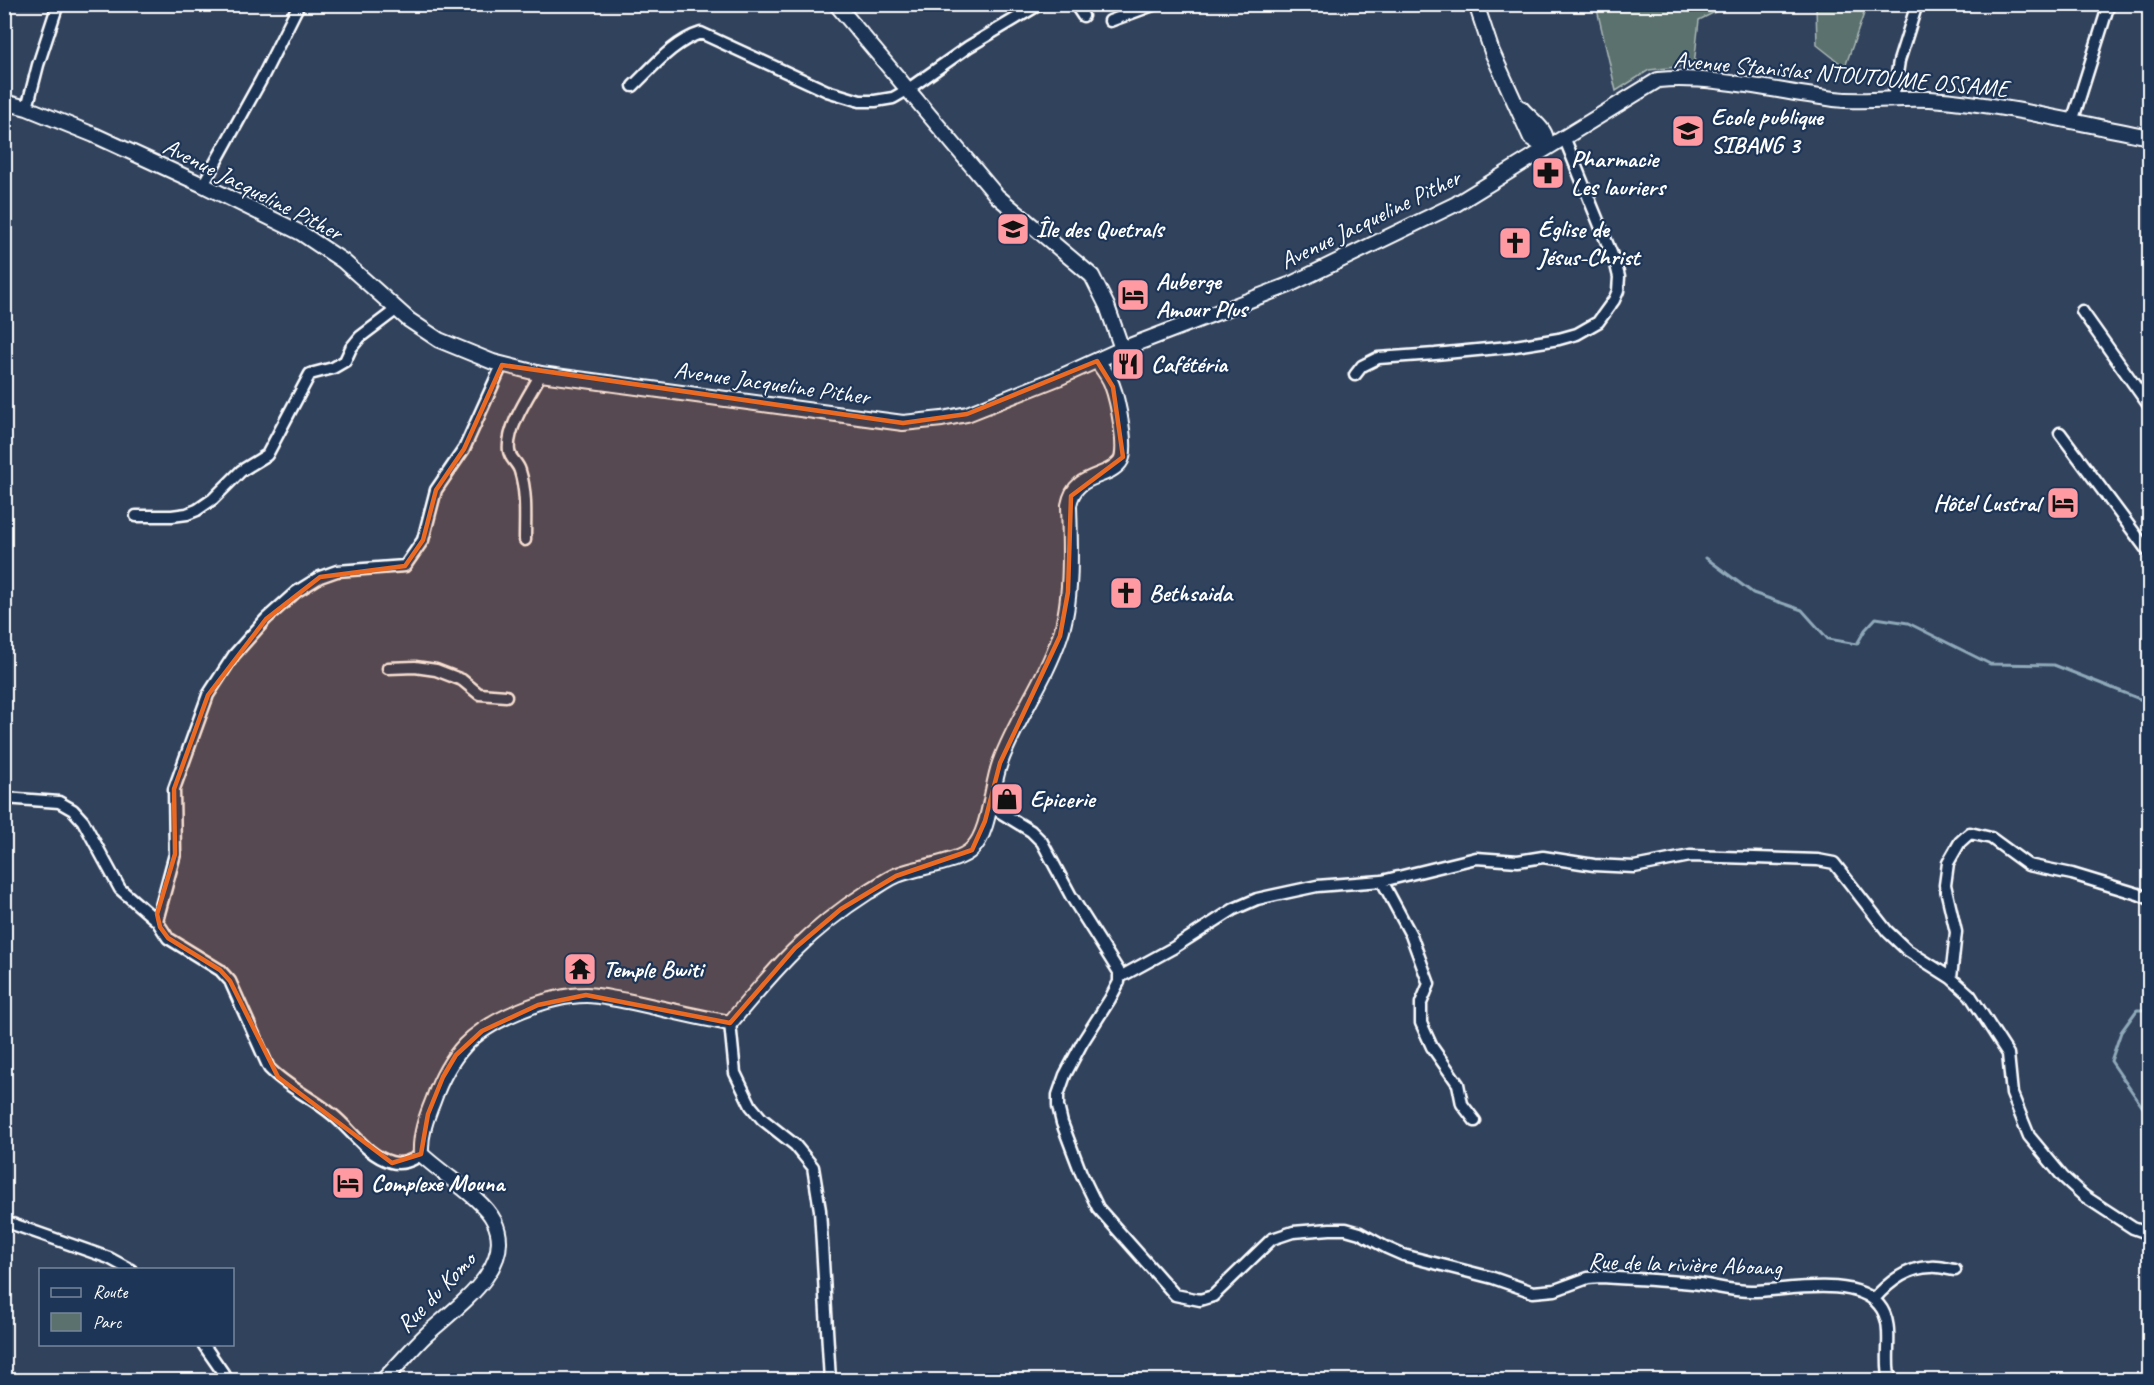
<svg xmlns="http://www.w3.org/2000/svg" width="2154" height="1385" font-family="Caveat,sans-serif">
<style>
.green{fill:#5a716d;stroke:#acb8b6;stroke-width:1.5}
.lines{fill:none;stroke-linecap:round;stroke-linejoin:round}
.stream{stroke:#8fa9b8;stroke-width:3}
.minor-casing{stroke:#fff;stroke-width:15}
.tertiary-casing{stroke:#fff;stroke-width:18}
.minor{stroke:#1d3557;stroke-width:10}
.tertiary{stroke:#1d3557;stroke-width:14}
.marked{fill:#ea6a24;fill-opacity:0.2;stroke:#ea6a24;stroke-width:4.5;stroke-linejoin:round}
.labels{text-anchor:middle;stroke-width:4.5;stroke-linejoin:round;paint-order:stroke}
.street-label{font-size:24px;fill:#fff;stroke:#1d3557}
.poi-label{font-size:24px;font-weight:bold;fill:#fff;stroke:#1d3557;text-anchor:start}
</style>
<rect width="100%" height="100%" fill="#31425d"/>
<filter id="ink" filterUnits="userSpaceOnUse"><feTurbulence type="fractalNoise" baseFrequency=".0167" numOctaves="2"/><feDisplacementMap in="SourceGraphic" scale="12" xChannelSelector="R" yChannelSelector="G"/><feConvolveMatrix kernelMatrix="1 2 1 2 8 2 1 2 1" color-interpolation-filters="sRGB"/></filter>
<g filter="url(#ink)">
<path class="green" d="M 1596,5 L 1596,4 L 1729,5 L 1699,20 L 1694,65 L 1649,70 L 1616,91 Z
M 1816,5 L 1867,5 L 1845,67 L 1817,45 Z"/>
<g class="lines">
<path class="stream" d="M 1706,558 L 1753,593 L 1802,610 L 1828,639 L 1857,644 L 1865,630 L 1876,618 L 1908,623 L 1990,664 L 2054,665 L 2150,703
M 2150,1010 L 2137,1010 L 2121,1032 L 2111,1061 L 2150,1118"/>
<g class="minor-casing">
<path id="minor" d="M 1075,4 L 1083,16
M 1110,21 L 1156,4
M 633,86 C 653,67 674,41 701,33 L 827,91 L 860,101 L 875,101 L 893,98 L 907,90 L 968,47 L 1040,4
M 1893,99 L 1899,61 L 1917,4
M 27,108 L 38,65 L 58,4
M 2072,122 L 2109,4
M 203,185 L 261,80 L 299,4
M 2082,311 L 2150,407
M 1355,375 L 1362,366 L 1378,358 L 1435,354 L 1509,347 L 1559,339 L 1577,334 L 1598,322 L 1614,300 L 1618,291 L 1619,277 L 1616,265 L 1564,137
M 2060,433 L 2150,554
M 136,516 L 172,516 L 187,514 L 197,510 L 213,499 L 241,471 L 267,455 L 310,374 L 333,368 L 345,361 L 351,348 L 360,337 L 397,309
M 525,540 C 525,517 527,493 520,471 C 518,463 510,459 509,451 C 506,428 530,394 541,374
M 388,668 L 415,667 L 436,670 L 462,680 L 479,694 L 506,696
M 4,798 L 59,802 L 73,810 L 83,821 L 120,889 L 157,921
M 990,806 L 1031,831 L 1042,842 L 1071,896 L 1119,972 L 1119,982 L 1110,999 L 1082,1043 L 1065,1075 L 1058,1095 L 1058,1106 L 1062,1123 L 1081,1173 L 1098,1208 L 1175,1295 L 1200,1300 L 1213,1296 L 1272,1239 L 1293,1232 L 1330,1229 L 1346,1229 L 1360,1233 L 1387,1248 L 1403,1255 L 1493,1278 L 1533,1292 L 1555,1290 L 1588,1278 L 1600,1277 C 1631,1279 1662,1280 1692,1283 C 1711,1285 1731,1291 1751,1291 C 1785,1291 1855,1275 1879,1305 C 1896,1325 1883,1357 1890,1380
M 1382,881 L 1411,935 L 1429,984 L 1421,1003 L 1421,1023 L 1432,1047 L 1458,1084 L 1462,1104 L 1475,1121
M 1120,977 L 1173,948 L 1234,909 L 1257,899 L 1317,886 L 1382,881 L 1476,858 L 1518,861 L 1543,857 L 1594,865 L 1634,867 L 1690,856 L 1818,860 L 1834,863 L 1887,931 L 1907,950 L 1951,978 L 1970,995 L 2008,1054 L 2012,1094 L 2029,1136 L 2063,1177 L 2084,1196 L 2133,1228 L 2150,1234
M 1951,978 L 1956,932 L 1945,885 L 1948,863 L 1960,842 L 1970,833 L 1991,838 L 2028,865 L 2072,874 L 2138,894 L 2150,899
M 730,1023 L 735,1073 L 751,1106 L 762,1119 L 795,1145 L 813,1167 L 820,1210 L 830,1380
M 421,1154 C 413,1161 401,1165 391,1162 C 366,1155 352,1130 333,1115 C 313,1098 287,1087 269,1068 L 230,981 L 220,970 L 168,938 L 157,921 L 175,854 L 174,789 L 208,695 L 234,655 L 266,619 L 296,592 L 320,577 L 337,571 L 405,566 L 423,540 L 436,490 L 464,449 L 502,365
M 4,1221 L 109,1258 L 131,1270
M 1874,1299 C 1888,1283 1908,1267 1931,1267 C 1939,1266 1947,1269 1955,1270
M 203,1344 L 228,1380"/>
</g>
<g class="tertiary-casing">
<path id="tertiary" d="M 836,4 L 997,196 L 1092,276 L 1107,306 L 1122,349
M 1476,4 L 1492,52 L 1531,138 L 1545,147
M 4,102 L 27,108 L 94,135 L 203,185 L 301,233 L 343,261 L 409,320 L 439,340 L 493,362 L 541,374 L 903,423 L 942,419 L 967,414 L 1058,378 L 1122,349 L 1289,285 L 1456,204 L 1658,80 C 1714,75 1779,92 1834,99 C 1866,103 1898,97 1930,99 C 2003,104 2077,123 2150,137
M 1521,108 C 1530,120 1551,130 1545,147
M 383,1380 C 398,1366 411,1349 427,1334 C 455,1308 517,1267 494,1221 C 483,1198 440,1173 421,1154 C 420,1135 426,1118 433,1101 C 440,1081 450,1061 465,1045 C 490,1019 549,995 586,995 C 599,995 613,999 627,1001 C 661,1008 695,1017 730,1023 C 775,969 808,930 868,892 C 877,887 886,880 895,876 C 915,867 959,863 972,849 C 990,832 991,787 1000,763 C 1016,719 1045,681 1060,636 C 1073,599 1070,544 1069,505 C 1075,472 1106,480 1120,462 C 1129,452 1117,398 1112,385 C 1109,376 1103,369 1097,361"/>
</g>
<use href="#minor" class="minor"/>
<use href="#tertiary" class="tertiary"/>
</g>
</g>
<path class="marked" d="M 1097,361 L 1113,387 L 1123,457 L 1071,496 L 1068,592 L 1060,636 L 1000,763 L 985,821 L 972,850 L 896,876 L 841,909 L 795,948 L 730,1023 L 586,995 L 538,1005 L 482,1031 L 456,1055 L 443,1077 L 428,1114 L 421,1154 L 392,1163 L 278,1077 L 230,981 L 220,970 L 168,938 L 160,927 L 157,914 L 175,854 L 174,789 L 208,695 L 266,619 L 320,577 L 405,566 L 423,540 L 436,490 L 464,449 L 502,365 L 903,423 L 967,414 Z"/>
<defs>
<g id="school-square" transform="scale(1.725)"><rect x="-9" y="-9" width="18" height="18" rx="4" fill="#ff9aa2" stroke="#1d3557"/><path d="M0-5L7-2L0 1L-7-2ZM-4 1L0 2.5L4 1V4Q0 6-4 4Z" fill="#111"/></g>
<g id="pharmacy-square" transform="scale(1.725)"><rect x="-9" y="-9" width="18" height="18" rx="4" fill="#ff9aa2" stroke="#1d3557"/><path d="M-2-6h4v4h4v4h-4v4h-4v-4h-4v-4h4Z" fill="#111"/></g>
<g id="church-square" transform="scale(1.725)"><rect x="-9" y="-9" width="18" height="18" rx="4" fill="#ff9aa2" stroke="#1d3557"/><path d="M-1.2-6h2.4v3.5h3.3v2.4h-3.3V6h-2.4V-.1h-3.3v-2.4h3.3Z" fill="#111"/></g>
<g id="hotel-square" transform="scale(1.725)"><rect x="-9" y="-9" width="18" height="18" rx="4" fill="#ff9aa2" stroke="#1d3557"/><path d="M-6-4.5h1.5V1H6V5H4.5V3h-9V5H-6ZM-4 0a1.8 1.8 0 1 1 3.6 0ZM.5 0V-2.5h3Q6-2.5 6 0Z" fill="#111"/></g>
<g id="restaurant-square" transform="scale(1.725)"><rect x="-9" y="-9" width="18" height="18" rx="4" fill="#ff9aa2" stroke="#1d3557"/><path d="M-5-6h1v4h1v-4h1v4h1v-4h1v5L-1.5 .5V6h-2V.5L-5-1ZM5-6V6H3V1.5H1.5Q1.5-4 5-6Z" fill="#111"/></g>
<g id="shop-square" transform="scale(1.725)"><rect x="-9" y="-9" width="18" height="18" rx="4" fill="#ff9aa2" stroke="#1d3557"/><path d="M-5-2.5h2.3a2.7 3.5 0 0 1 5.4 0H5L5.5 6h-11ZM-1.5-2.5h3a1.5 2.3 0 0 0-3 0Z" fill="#111"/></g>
<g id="temple-square" transform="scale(1.725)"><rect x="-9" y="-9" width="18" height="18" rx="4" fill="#ff9aa2" stroke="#1d3557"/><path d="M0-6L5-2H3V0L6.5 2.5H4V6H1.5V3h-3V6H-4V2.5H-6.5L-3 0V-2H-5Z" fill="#111"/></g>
</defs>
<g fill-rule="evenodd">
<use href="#school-square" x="1688" y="131"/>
<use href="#pharmacy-square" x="1548" y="173"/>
<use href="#school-square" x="1013" y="229"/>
<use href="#church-square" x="1515" y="243"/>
<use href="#hotel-square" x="1133" y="295"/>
<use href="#restaurant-square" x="1128" y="364"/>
<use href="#hotel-square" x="2063" y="503"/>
<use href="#church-square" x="1126" y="593"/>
<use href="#shop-square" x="1007" y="799"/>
<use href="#temple-square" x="580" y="969"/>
<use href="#hotel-square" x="348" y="1183"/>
</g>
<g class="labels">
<g class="street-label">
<text transform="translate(1841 74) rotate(5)" y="8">Avenue Stanislas NTOUTOUME OSSAME</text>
<text transform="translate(253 189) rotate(27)" y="8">Avenue Jacqueline Pither</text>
<text transform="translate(1370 219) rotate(-26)" y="8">Avenue Jacqueline Pither</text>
<text transform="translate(772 383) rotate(8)" y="8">Avenue Jacqueline Pither</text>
<text transform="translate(1685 1264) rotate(2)" y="8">Rue de la rivière Aboang</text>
<text transform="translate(436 1292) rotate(-46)" y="8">Rue du Komo</text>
</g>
<g class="poi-label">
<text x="1711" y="125">Ecole publique<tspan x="1711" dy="28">SIBANG 3</tspan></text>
<text x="1571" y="167">Pharmacie<tspan x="1571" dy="28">Les lauriers</tspan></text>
<text x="1036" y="237">Île des Quetrals</text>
<text x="1538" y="237">Église de<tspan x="1538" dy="28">Jésus-Christ</tspan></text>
<text x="1156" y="289">Auberge<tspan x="1156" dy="28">Amour Plus</tspan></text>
<text x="1151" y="372">Cafétéria</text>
<text x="2040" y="511" text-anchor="end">Hôtel Lustral</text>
<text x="1149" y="601">Bethsaida</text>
<text x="1030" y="807">Epicerie</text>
<text x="603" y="977">Temple Bwiti</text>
<text x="371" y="1191">Complexe Mouna</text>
</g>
</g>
<rect width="2154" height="1385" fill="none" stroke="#1d3557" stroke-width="24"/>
<rect x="12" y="12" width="2130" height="1361" fill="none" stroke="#fff" stroke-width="2" filter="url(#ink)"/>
<rect x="39" y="1268" width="195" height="78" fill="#1d3557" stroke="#77869a" stroke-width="1.5"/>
<rect x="51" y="1288" width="30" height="9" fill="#1d3557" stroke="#77869a" stroke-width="1.5"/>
<text x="93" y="1298" font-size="18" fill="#ffffff">Route</text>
<rect x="51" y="1313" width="30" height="18" fill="#5a716d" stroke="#77869a" stroke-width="1.5"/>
<text x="93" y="1328" font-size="18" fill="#ffffff">Parc</text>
</svg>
